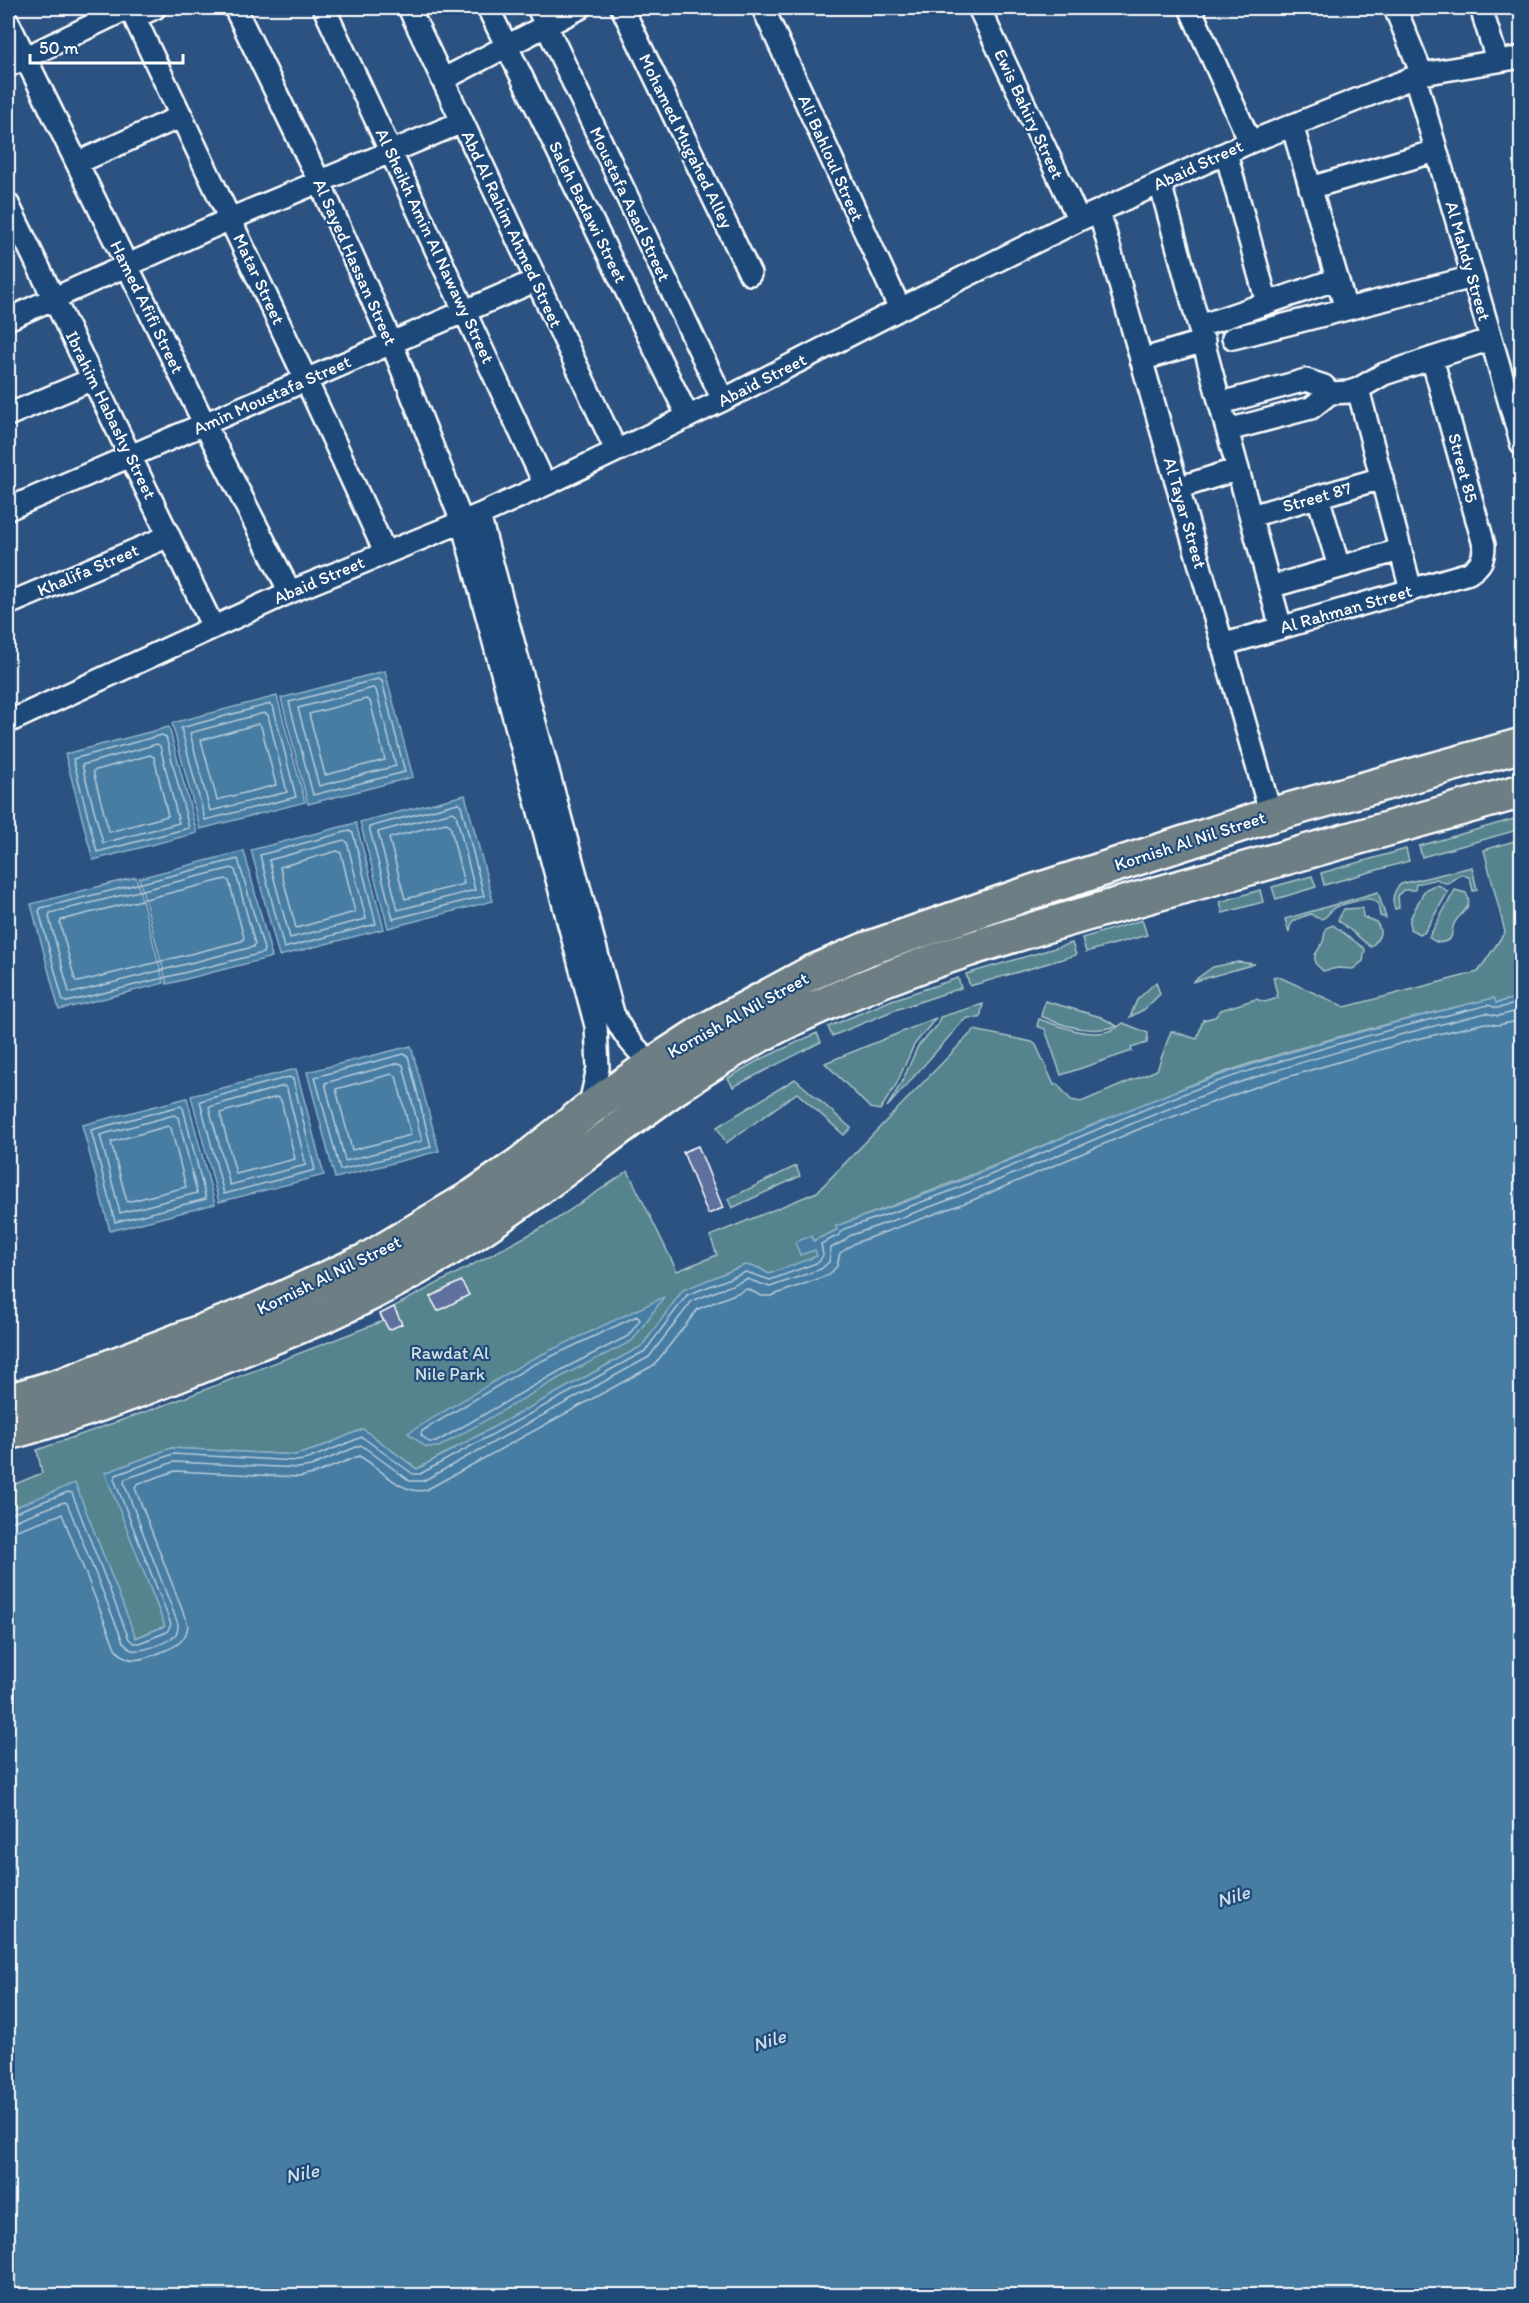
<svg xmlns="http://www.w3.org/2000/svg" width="1529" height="2303" font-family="Itim,sans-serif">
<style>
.green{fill:#54848e;stroke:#aac2c6;stroke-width:1.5}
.water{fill:#467da3;stroke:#90b1c8;stroke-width:1.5}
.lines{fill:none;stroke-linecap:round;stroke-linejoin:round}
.shore{stroke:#b5cbda;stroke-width:1.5}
.building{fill:#61709e;stroke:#fff;stroke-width:1.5}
.street-casing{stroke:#fff;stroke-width:26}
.highway-casing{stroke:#fff;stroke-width:38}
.street{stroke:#1f4a7a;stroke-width:21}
.highway{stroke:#6d7e84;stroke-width:33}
.labels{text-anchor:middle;stroke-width:4.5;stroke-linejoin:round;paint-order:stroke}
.street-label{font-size:18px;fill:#fff;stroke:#1f4a7a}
.park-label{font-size:18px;fill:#d4e0e3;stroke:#1f4a7a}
.water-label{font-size:20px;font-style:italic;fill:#d1dee8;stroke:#1f4a7a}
</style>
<rect width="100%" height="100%" fill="#2c5281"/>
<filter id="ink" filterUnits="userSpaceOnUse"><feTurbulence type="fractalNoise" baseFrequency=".0167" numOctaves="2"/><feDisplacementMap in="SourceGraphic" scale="12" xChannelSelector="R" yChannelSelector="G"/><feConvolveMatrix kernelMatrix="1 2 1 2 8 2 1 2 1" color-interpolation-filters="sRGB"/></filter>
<g filter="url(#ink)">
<path class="green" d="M 1521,817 L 1521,829 L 1422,857 L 1419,846 Z
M 1521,839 L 1521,997 L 1495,1003 L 1494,998 C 1394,1022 1292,1046 1196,1083 C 1076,1130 958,1184 836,1226 L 837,1230 L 813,1241 L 818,1256 L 769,1274 L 759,1268 L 745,1265 L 683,1290 L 642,1346 L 417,1469 L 363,1429 L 316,1449 L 296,1455 L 171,1448 L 106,1473 L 165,1626 L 135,1638 L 75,1484 L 8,1510 L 8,1487 L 42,1473 L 37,1450 L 173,1402 L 383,1321 L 380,1314 L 549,1224 L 628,1171 L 677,1271 L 717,1255 L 710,1236 L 817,1192 L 974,1030 L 1032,1042 L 1036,1045 L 1054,1085 L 1057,1084 L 1071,1100 L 1081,1102 L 1157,1070 L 1171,1031 L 1197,1039 L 1203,1020 L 1215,1017 L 1221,1010 L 1256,999 L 1265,1002 L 1278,998 L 1273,977 L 1277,976 L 1345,1007 L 1478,972 L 1505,932 L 1484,850 Z
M 1406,849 L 1409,861 L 1324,885 L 1321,873 Z
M 1472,867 L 1477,890 L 1473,891 L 1470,878 L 1462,874 C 1452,877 1450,889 1437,879 L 1416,884 L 1415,890 L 1403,890 L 1398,896 L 1399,908 L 1395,909 C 1391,899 1393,891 1401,884 Z
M 1312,876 L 1316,887 L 1276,899 L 1272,887 Z
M 1435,885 L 1440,886 L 1448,892 L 1424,933 L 1419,934 L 1410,929 L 1410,919 L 1423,893 L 1426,889 Z
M 1260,890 L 1263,902 L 1223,913 L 1220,902 Z
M 1455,890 L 1466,893 C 1475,909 1459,912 1454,924 C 1452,929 1453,934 1450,939 C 1442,944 1436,944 1429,937 Z
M 1378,892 L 1386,918 L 1380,916 L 1378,903 L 1371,899 L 1367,899 C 1357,901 1345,903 1336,907 C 1326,912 1326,926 1311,914 C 1300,918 1289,919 1289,933 L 1285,919 Z
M 1362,908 L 1363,917 L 1376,922 C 1384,932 1379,939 1371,947 L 1338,920 L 1344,909 Z
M 1142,920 L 1147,935 L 1086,952 L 1082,938 Z
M 1333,925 L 1365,949 L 1363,961 L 1353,969 L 1338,968 L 1323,971 L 1315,963 L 1315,955 L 1323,942 L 1326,928 Z
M 1072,943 L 1076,955 L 970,986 L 966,974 Z
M 1238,962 L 1255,964 L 1192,982 L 1213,967 Z
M 958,978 L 961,988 L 895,1010 L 832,1036 L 828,1027 L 892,1000 Z
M 1156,982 L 1160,994 L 1145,1009 L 1130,1017 L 1137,1000 Z
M 1045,1001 L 1101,1017 L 1117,1026 C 1091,1034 1064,1027 1041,1016 Z
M 983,1004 L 980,1018 L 968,1018 L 963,1021 L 887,1107 L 902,1082 L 918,1046 L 937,1026 L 940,1017 Z
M 936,1018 L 914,1045 L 896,1085 L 880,1110 L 870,1108 L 825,1063 Z
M 1039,1019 C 1063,1027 1101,1044 1123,1023 L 1148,1033 L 1147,1043 L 1131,1048 L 1132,1051 L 1061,1075 L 1045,1029 L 1037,1026 Z
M 817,1033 L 821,1042 L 733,1087 L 728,1078 L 757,1061 Z
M 795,1079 L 851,1128 L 844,1135 L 797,1093 L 726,1143 L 717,1127 Z
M 796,1166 L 800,1176 L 732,1208 L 728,1199 Z"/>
<path class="water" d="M 385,671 L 413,777 L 308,804 L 281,698 Z
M 277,696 L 305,802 L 200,829 L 172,723 Z
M 169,727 L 197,833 L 93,860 L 65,754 Z
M 465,795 L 493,901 L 388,928 L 360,822 Z
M 356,823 L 384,929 L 279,956 L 251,850 Z
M 244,851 L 272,957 L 167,984 L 139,878 Z
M 136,877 L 164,983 L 59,1010 L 31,904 Z
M 1521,997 L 1521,2295 L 8,2295 L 8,1510 L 75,1483 L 136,1638 L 165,1626 L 105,1473 L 171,1448 L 296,1455 L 316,1449 L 363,1429 L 417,1469 L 642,1346 L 683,1290 L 745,1265 L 759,1268 L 769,1274 L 817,1256 L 815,1250 L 800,1255 L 795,1242 L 811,1236 L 813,1241 L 837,1230 L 836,1226 C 880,1211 924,1196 968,1178 C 1045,1146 1120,1111 1198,1083 C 1295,1048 1394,1022 1494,998 L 1496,1003 Z
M 411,1046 L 439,1151 L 335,1178 L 307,1072 Z
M 296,1069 L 324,1175 L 219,1202 L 191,1096 Z
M 187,1098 L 215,1204 L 110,1231 L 82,1125 Z
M 664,1297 L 632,1341 L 568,1373 L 439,1447 L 426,1447 L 408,1433 L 528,1361 Z"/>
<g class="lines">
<path class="shore" d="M 378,679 L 382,681 L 405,772 L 313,795 L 289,702 Z
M 373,688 L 376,690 L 396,766 L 319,786 L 298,708 Z
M 366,699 L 370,701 L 385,760 L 325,775 L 309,714 Z
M 270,704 L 273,706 L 296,797 L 205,820 L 181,728 Z
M 264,713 L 268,715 L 287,792 L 210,811 L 190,733 Z
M 258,724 L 261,726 L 276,785 L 217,800 L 201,740 Z
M 162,735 L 166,737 L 189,828 L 97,852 L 73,759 Z
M 157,744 L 160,746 L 179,823 L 103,843 L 82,765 Z
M 150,755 L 154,757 L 168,816 L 109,832 L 93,771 Z
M 458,803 L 461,805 L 484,896 L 393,919 L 369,827 Z
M 452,812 L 456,814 L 475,890 L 398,910 L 378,832 Z
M 446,823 L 450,825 L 464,884 L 405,899 L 389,838 Z
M 349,831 L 353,833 L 376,924 L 284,948 L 260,855 Z
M 344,840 L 347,842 L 366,919 L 290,938 L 269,860 Z
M 337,851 L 341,853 L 355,912 L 296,928 L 280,867 Z
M 238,859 L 264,949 L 263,953 L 67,1002 L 63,1001 L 39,911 L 41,908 Z
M 232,868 L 235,870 L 255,944 L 253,947 L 72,993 L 69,992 L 49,917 L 50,913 Z
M 226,879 L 229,881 L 244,938 L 242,941 L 78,982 L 75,980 L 60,923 L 61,920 Z
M 404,1054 L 408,1056 L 431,1147 L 340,1170 L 315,1077 Z
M 399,1063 L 403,1065 L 422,1141 L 345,1161 L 325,1083 Z
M 392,1074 L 396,1076 L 411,1135 L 352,1150 L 336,1089 Z
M 289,1077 L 293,1079 L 315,1170 L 224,1194 L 200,1101 Z
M 284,1086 L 287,1089 L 306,1165 L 230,1185 L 209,1107 Z
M 277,1097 L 281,1100 L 295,1159 L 236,1174 L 220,1113 Z
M 180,1106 L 183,1108 L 206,1199 L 115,1222 L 91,1130 Z
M 174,1115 L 178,1117 L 197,1193 L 120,1213 L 100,1135 Z
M 168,1126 L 171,1128 L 186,1187 L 127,1202 L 111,1142 Z
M 637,1316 L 640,1320 L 628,1336 L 565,1368 L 436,1442 L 429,1442 L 421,1435 L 422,1431 L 531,1366 Z
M 8,1515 L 68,1492 L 72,1493 L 129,1639 L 134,1643 L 139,1643 L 167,1632 L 171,1624 L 114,1479 L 116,1475 L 173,1454 L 297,1461 L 308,1459 L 362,1437 L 413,1474 L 420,1474 L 645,1351 L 687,1295 L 746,1272 L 770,1280 L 819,1262 L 823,1255 L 821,1244 L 839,1235 L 844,1229 C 886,1215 927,1201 968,1184 C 1046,1153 1121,1117 1199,1088 C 1294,1054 1391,1029 1488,1005 L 1497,1008 L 1522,1003
M 8,1523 L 64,1502 L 67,1503 L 123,1642 L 131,1650 C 142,1652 164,1644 173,1637 C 178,1633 178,1629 178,1624 L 124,1483 L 125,1479 L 174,1462 L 298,1468 L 311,1466 L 361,1445 L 410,1481 L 423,1481 L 649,1357 L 692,1301 L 747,1279 L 770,1287 L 821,1269 L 829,1262 L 831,1248 L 844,1241 L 849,1236 C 889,1222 929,1208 969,1192 C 1046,1162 1121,1126 1199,1097 C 1293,1062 1389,1037 1486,1013 L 1498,1016 L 1522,1010
M 8,1532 L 17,1530 L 62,1514 L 115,1648 C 127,1665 142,1660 159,1653 C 174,1647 186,1643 188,1625 L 135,1488 L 137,1484 L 175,1471 L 299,1477 L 314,1474 L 359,1456 C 379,1466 401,1496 426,1490 L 654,1365 L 698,1309 L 747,1289 L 762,1296 L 771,1296 L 829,1275 L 837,1266 L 840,1253 L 855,1243 L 973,1200 L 1144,1127 L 1267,1083 L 1413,1040 L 1485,1023 L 1498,1025 L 1522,1020"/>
</g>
<path class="building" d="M 698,1146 L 723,1208 L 708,1214 L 683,1152 Z
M 461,1281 L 469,1295 L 438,1311 L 430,1297 Z
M 394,1307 L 402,1324 L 389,1330 L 380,1314 Z"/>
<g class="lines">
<g class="street-casing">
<path id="street" d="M 130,8 L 306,380 L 385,552
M 235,8 L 320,183 L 392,344 L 462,522 L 596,1026 L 598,1068 L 589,1109
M 324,8 L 545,485
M 409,8 L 616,450
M 488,8 L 688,417
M 538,8 L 723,400
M 622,8 L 750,274
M 763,8 L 900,309
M 979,8 L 1079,220
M 1190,8 L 1250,142
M 1395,8 L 1422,74
M 1481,8 L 1497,60
M 135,17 L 155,8
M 8,22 L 205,425 L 290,592
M 8,66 L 128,8
M 1415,77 L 1522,445
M 442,80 L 580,8
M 1292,125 L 1346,309
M 1226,153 L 1267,303
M 77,163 L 182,116
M 1160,183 L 1281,628
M 1310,188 L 1436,151
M 8,204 L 213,627
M 1099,211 L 1271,815
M 8,319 L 230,219 L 462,122
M 1200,326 L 1337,279
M 1233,338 L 1473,277
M 1141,360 L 1204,341
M 1358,389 L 1411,590
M 1221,403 L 1306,380 L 1324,386 L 1330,393 L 1349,392 L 1358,389 L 1384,374 L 1491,339
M 8,415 L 93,379
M 1228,430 L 1311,408 L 1330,393
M 1178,488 L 1238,469
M 1318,497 L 1339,567
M 8,509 L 537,280
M 479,515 L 613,1013 C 623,1035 635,1049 653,1064
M 1251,516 L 1382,478
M 1270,587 L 1400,550
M 8,604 L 169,536
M 1222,645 L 1469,573 C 1481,565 1484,559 1484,545 L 1432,358
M 8,722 L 290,592 L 479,515 L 545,485 L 723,400 L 900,309 L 1079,220 L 1250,142 L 1422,74 L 1522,57"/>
</g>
<g class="highway-casing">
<path id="highway" d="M 8,1401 L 65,1384 L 255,1311 L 367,1260 L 472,1197 L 520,1164 L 589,1109 L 653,1064 L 704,1031 L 811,973 L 867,949 L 1035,891 L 1271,815 L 1522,745
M 8,1433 C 85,1412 161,1383 235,1352 C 271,1338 308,1324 343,1307 C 388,1286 431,1261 473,1234 C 576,1168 666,1082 776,1027 C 895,967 1024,931 1153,895 C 1276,860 1399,826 1522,791"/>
</g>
<use href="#street" class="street"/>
<use href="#highway" class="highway"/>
</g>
</g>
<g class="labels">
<g class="street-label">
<text transform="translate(1029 114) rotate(65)" y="6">Ewis Bahiry Street</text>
<text transform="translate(686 141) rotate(64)" y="6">Mohamed Mugahed Alley</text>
<text transform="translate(831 158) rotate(66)" y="6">Ali Bahloul Street</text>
<text transform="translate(1198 165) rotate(-25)" y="6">Abaid Street</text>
<text transform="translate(630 204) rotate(65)" y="6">Moustafa Asad Street</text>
<text transform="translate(588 212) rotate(64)" y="6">Saleh Badawi Street</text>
<text transform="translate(512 229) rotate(65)" y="6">Abd Al Rahim Ahmed Street</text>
<text transform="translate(435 246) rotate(65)" y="6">Al Sheikh Amin Al Nawawy Street</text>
<text transform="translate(1468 261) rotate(74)" y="6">Al Mahdy Street</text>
<text transform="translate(355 262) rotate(66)" y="6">Al Sayed Hassan Street</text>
<text transform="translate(259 279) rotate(65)" y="6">Matar Street</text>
<text transform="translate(147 307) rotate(64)" y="6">Hamed Afifi Street</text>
<text transform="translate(762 380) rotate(-27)" y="6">Abaid Street</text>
<text transform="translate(272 395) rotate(-24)" y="6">Amin Moustafa Street</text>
<text transform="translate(111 415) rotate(64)" y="6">Ibrahim Habashy Street</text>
<text transform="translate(1463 468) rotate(75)" y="6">Street 85</text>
<text transform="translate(1317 497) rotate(-16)" y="6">Street 87</text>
<text transform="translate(1185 513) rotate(74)" y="6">Al Tayar Street</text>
<text transform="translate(88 570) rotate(-23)" y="6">Khalifa Street</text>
<text transform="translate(319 580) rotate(-23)" y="6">Abaid Street</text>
<text transform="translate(1346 609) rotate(-16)" y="6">Al Rahman Street</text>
<text transform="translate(1190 841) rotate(-18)" y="6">Kornish Al Nil Street</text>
<text transform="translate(738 1015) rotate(-29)" y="6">Kornish Al Nil Street</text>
<text transform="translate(329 1275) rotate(-26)" y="6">Kornish Al Nil Street</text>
</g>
<g class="park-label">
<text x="450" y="1359">Rawdat Al<tspan x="450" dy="21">Nile Park</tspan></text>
</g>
<g class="water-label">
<text transform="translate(1233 1896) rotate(-17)" y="7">Nile</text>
<text transform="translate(769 2040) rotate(-17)" y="7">Nile</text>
<text transform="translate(302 2173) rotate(-13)" y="7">Nile</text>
</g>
</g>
<rect width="1529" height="2303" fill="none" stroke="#1f4a7a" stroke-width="30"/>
<rect x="15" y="15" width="1499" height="2273" fill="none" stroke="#fff" stroke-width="2" filter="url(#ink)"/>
<path d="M30 54v9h153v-9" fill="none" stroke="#ffffff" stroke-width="3"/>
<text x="39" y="54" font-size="18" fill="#ffffff" stroke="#1f4a7a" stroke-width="4.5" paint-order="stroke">50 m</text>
</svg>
